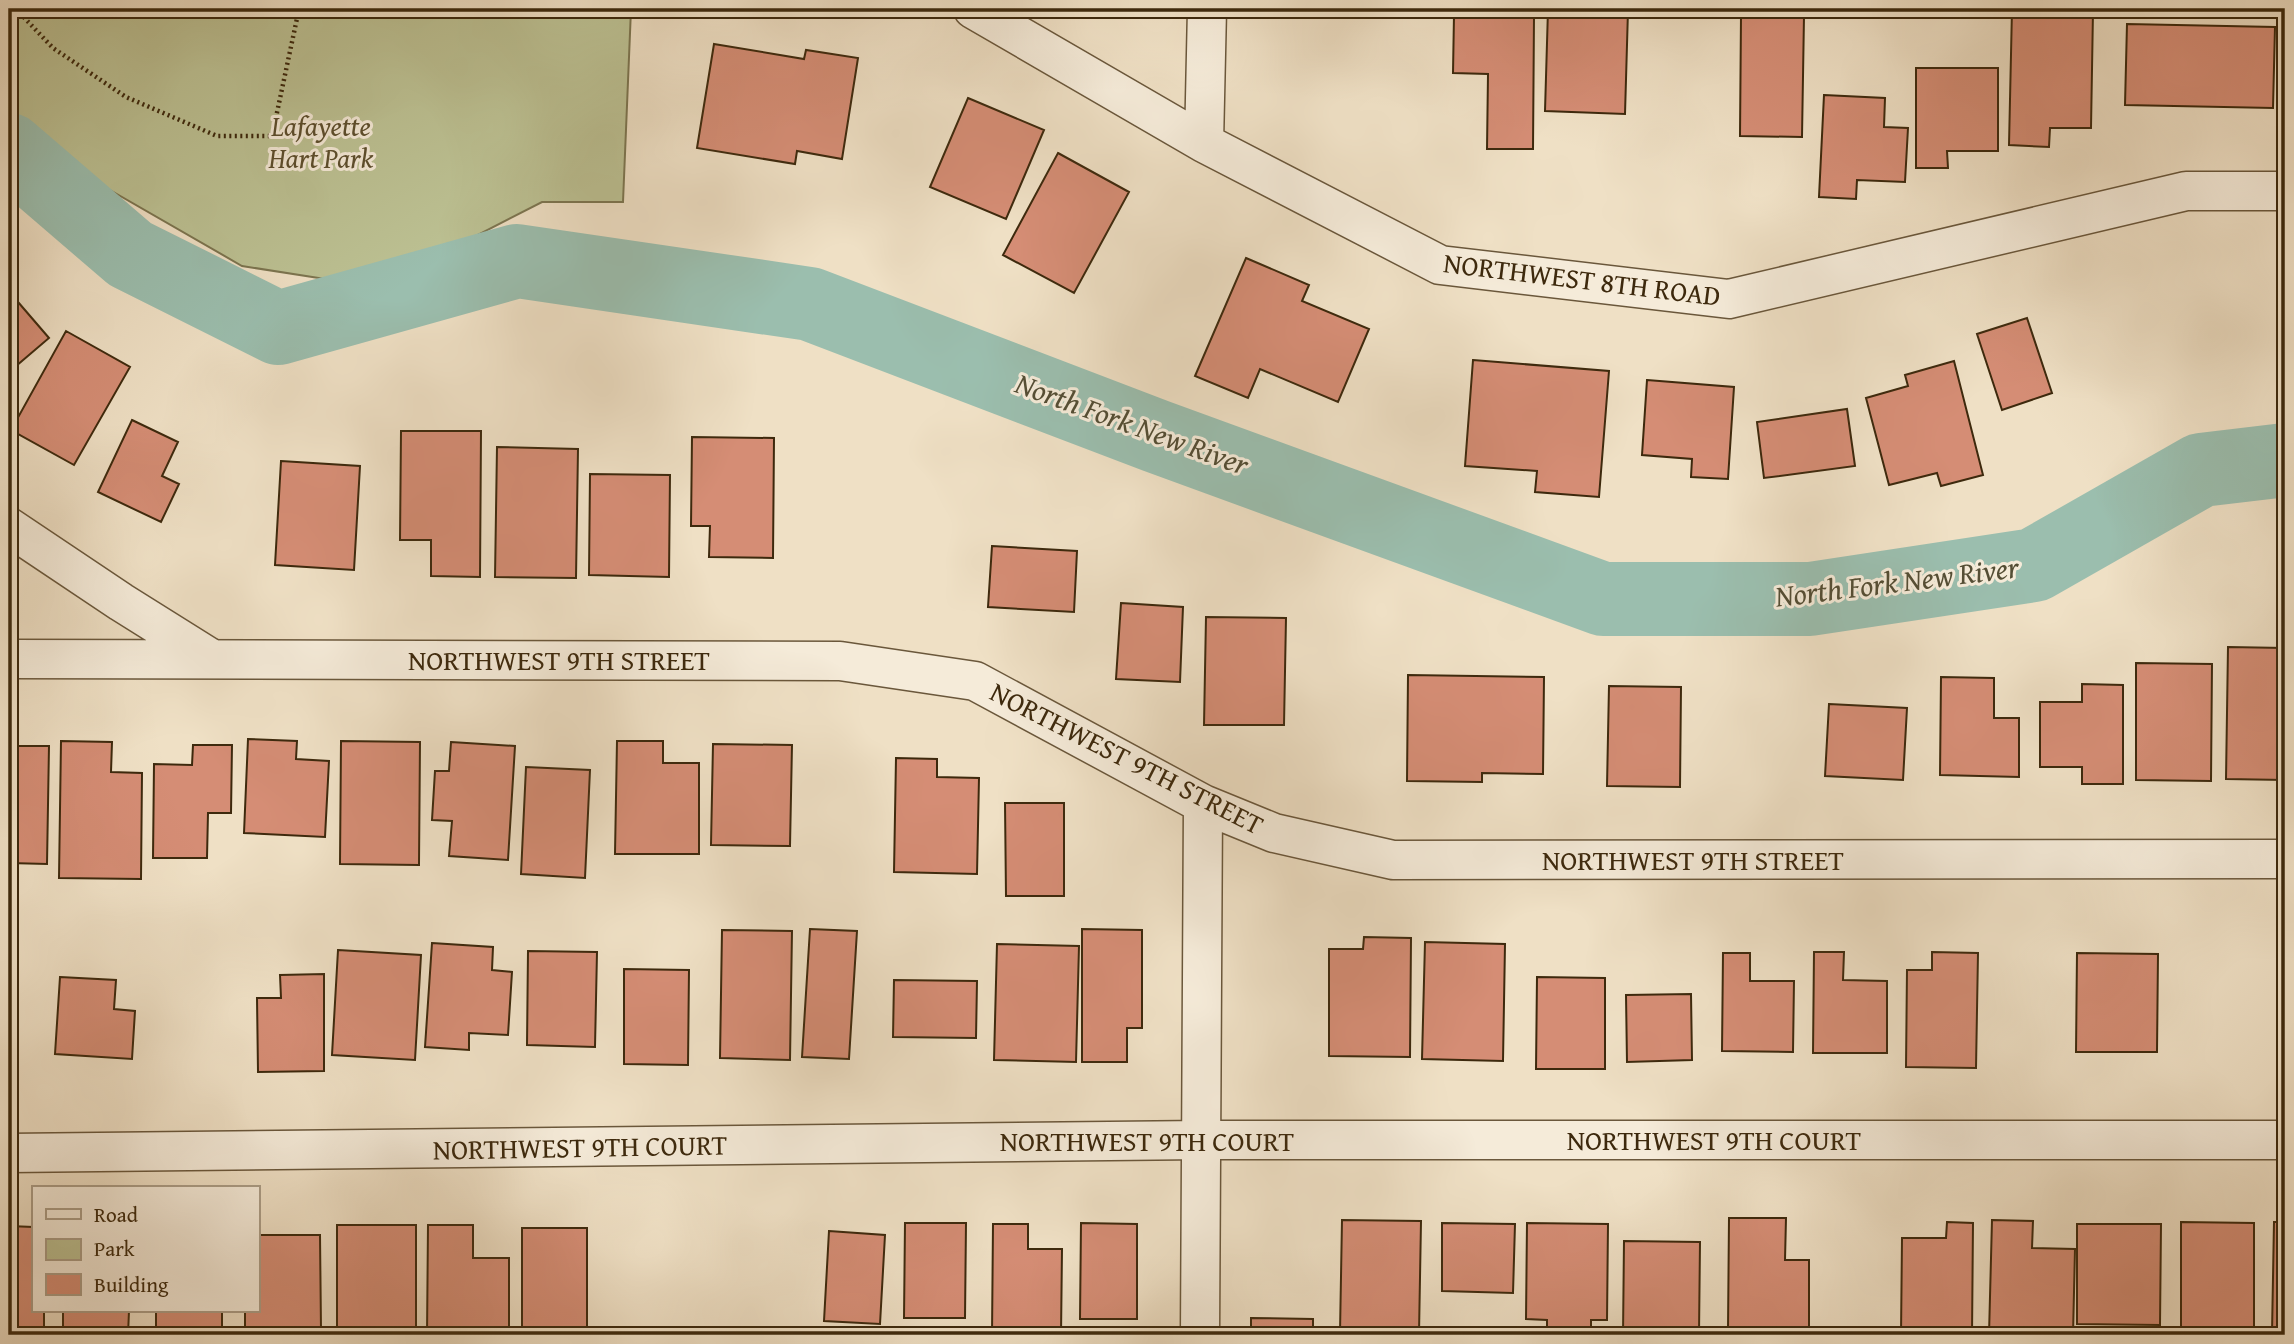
<svg xmlns="http://www.w3.org/2000/svg" width="2294" height="1344" font-family="'Gentium Book Plus',serif">
<style>
.green{fill:#bcc193;stroke:#7c7550;stroke-width:2}
.lines{fill:none;stroke-linecap:round;stroke-linejoin:round}
.river{stroke:#9bbeae;stroke-width:74}
.building{fill:#d58d75;stroke:#3d290d;stroke-width:2}
.minor-casing{stroke:#6a573b;stroke-width:41}
.path{stroke:#3d290d;stroke-width:4.5;stroke-dasharray:2 3.5;stroke-linecap:butt}
.minor{stroke:#f5ebd9;stroke-width:38}
.labels{text-anchor:middle;stroke-width:6;stroke-linejoin:round;paint-order:stroke}
.park-label{font-size:28px;font-style:italic;fill:#5d4f2e;stroke:#f5ebd9}
.street-label{font-size:28px;fill:#3d290d;stroke:#f5ebd9}
.water-label{font-size:30px;font-style:italic;fill:#544e35;stroke:#f5ebd9}
</style>
<rect width="100%" height="100%" fill="#efe0c5"/>
<filter id="stains"><feTurbulence type="fractalNoise" baseFrequency=".00286" numOctaves="4"/><feColorMatrix values="0 0 0 0 .2 0 0 0 0 .09 0 0 0 0 .02 0 0 0 .5 -.17"/></filter>
<radialGradient id="worn" r=".72"><stop offset=".6" stop-color="#630" stop-opacity="0"/><stop offset="1" stop-color="#630" stop-opacity=".3"/></radialGradient>
<path class="green" d="M 9,9 L 631,9 L 623,202 L 542,202 L 437,256 L 325,279 L 242,266 L 89,178 L 9,109 Z"/>
<g class="lines">
<path class="river" d="M 9,150 L 130,254 L 278,328 L 517,261 L 810,304 L 1156,436 L 1603,599 L 1810,599 L 2034,565 L 2201,470 L 2285,460"/>
</g>
<path class="building" d="M 1548,9 L 1628,10 L 1625,114 L 1545,111 Z
M 2012,9 L 2093,11 L 2091,128 L 2050,128 L 2049,147 L 2009,145 Z
M 1454,15 L 1534,16 L 1533,149 L 1487,149 L 1488,74 L 1453,73 Z
M 1741,15 L 1804,16 L 1802,137 L 1740,136 Z
M 2127,24 L 2275,27 L 2273,108 L 2125,105 Z
M 714,44 L 804,59 L 806,50 L 858,58 L 842,159 L 797,151 L 795,164 L 697,148 Z
M 1916,68 L 1998,68 L 1998,151 L 1947,151 L 1948,168 L 1916,168 Z
M 1824,95 L 1885,98 L 1884,127 L 1908,128 L 1905,182 L 1857,180 L 1856,199 L 1819,197 Z
M 968,98 L 1044,130 L 1006,219 L 930,187 Z
M 1058,153 L 1129,192 L 1074,293 L 1003,255 Z
M 1246,258 L 1309,285 L 1302,301 L 1369,329 L 1338,402 L 1260,369 L 1248,398 L 1195,376 Z
M 12,295 L 49,338 L 9,372 L 9,298 Z
M 2027,318 L 2052,393 L 2002,410 L 1977,334 Z
M 66,331 L 130,367 L 74,465 L 11,430 Z
M 1473,360 L 1609,371 L 1599,497 L 1535,492 L 1537,471 L 1465,466 Z
M 1954,361 L 1983,475 L 1941,486 L 1937,473 L 1889,485 L 1866,398 L 1908,386 L 1905,375 Z
M 1647,380 L 1734,387 L 1728,479 L 1691,477 L 1692,459 L 1642,455 Z
M 1847,409 L 1855,466 L 1764,478 L 1757,422 Z
M 132,420 L 178,442 L 162,476 L 179,484 L 161,522 L 98,492 Z
M 401,431 L 481,431 L 480,577 L 431,576 L 431,540 L 400,540 Z
M 692,437 L 774,438 L 773,558 L 709,557 L 710,526 L 691,526 Z
M 497,447 L 578,449 L 576,578 L 495,577 Z
M 281,461 L 360,466 L 354,570 L 275,565 Z
M 590,474 L 670,475 L 669,577 L 589,575 Z
M 992,546 L 1077,551 L 1074,612 L 988,607 Z
M 1121,603 L 1183,607 L 1180,682 L 1116,679 Z
M 1206,617 L 1286,618 L 1284,725 L 1204,725 Z
M 2228,647 L 2285,648 L 2285,780 L 2226,779 Z
M 2136,663 L 2212,664 L 2211,781 L 2136,780 Z
M 1408,675 L 1544,677 L 1543,774 L 1482,773 L 1482,782 L 1407,781 Z
M 1941,677 L 1994,678 L 1994,718 L 2019,718 L 2019,777 L 1940,775 Z
M 2082,684 L 2123,685 L 2123,784 L 2082,784 L 2082,767 L 2040,767 L 2040,702 L 2082,702 Z
M 1609,686 L 1681,687 L 1680,787 L 1607,786 Z
M 1829,704 L 1907,708 L 1903,780 L 1825,776 Z
M 248,739 L 297,741 L 296,759 L 329,761 L 325,837 L 244,833 Z
M 61,741 L 112,742 L 111,772 L 142,773 L 141,879 L 59,878 Z
M 341,741 L 420,742 L 419,865 L 340,864 Z
M 617,741 L 663,741 L 663,763 L 699,763 L 699,854 L 615,854 Z
M 451,742 L 515,746 L 508,860 L 449,856 L 452,821 L 432,820 L 435,771 L 449,771 Z
M 713,744 L 792,745 L 790,846 L 711,845 Z
M 193,745 L 232,745 L 231,813 L 208,813 L 207,858 L 153,858 L 154,764 L 192,765 Z
M 9,746 L 49,746 L 47,864 L 9,863 Z
M 896,758 L 937,759 L 937,777 L 979,778 L 977,874 L 894,872 Z
M 526,767 L 590,770 L 585,878 L 521,874 Z
M 1005,803 L 1064,803 L 1064,896 L 1006,896 Z
M 810,929 L 857,931 L 849,1059 L 802,1057 Z
M 1082,929 L 1142,930 L 1142,1028 L 1127,1028 L 1127,1062 L 1082,1062 Z
M 722,930 L 792,931 L 790,1060 L 720,1058 Z
M 1364,937 L 1411,938 L 1410,1057 L 1329,1056 L 1329,949 L 1363,949 Z
M 1425,942 L 1505,944 L 1503,1061 L 1422,1059 Z
M 432,943 L 493,947 L 492,970 L 512,972 L 508,1035 L 469,1033 L 469,1050 L 425,1047 Z
M 997,944 L 1079,946 L 1076,1062 L 994,1060 Z
M 338,950 L 421,955 L 415,1060 L 332,1055 Z
M 528,951 L 597,952 L 595,1047 L 527,1045 Z
M 1814,952 L 1844,952 L 1843,980 L 1887,981 L 1887,1053 L 1813,1053 Z
M 1932,952 L 1978,953 L 1976,1068 L 1906,1067 L 1907,970 L 1932,970 Z
M 1723,953 L 1750,953 L 1750,981 L 1794,981 L 1793,1052 L 1722,1051 Z
M 2077,953 L 2158,954 L 2157,1052 L 2076,1052 Z
M 624,969 L 689,970 L 688,1065 L 624,1064 Z
M 324,974 L 324,1071 L 258,1072 L 257,998 L 281,998 L 280,975 Z
M 60,977 L 116,980 L 114,1009 L 135,1011 L 132,1059 L 55,1054 Z
M 1537,977 L 1605,978 L 1605,1069 L 1536,1069 Z
M 894,980 L 977,981 L 976,1038 L 893,1037 Z
M 1691,994 L 1692,1060 L 1627,1062 L 1626,995 Z
M 1729,1218 L 1786,1218 L 1785,1260 L 1809,1260 L 1809,1329 L 1728,1329 Z
M 1342,1220 L 1421,1221 L 1419,1334 L 1340,1333 Z
M 1992,1220 L 2033,1221 L 2032,1248 L 2075,1249 L 2073,1335 L 1989,1335 Z
M 1947,1222 L 1973,1223 L 1972,1335 L 1901,1335 L 1902,1238 L 1946,1238 Z
M 2181,1222 L 2254,1223 L 2254,1335 L 2181,1335 Z
M 2274,1222 L 2285,1222 L 2285,1334 L 2272,1333 Z
M 905,1223 L 966,1223 L 965,1318 L 904,1318 Z
M 1081,1223 L 1137,1224 L 1137,1319 L 1080,1319 Z
M 1442,1223 L 1515,1224 L 1513,1293 L 1442,1291 Z
M 1527,1223 L 1608,1224 L 1607,1320 L 1591,1320 L 1591,1335 L 1547,1335 L 1547,1320 L 1526,1319 Z
M 993,1224 L 1028,1224 L 1028,1249 L 1062,1249 L 1061,1335 L 992,1335 Z
M 2077,1224 L 2161,1224 L 2160,1325 L 2077,1324 Z
M 337,1225 L 416,1225 L 416,1335 L 337,1335 Z
M 428,1225 L 473,1225 L 473,1258 L 509,1258 L 509,1335 L 427,1335 Z
M 9,1226 L 33,1227 L 33,1311 L 44,1311 L 44,1335 L 9,1335 Z
M 522,1228 L 587,1228 L 587,1335 L 522,1335 Z
M 829,1231 L 885,1235 L 880,1324 L 824,1321 Z
M 257,1235 L 320,1235 L 321,1330 L 245,1331 L 245,1311 L 257,1311 Z
M 1624,1241 L 1700,1242 L 1699,1335 L 1623,1335 Z
M 63,1311 L 129,1311 L 128,1335 L 63,1335 Z
M 156,1311 L 222,1311 L 222,1335 L 156,1335 Z
M 1251,1318 L 1313,1319 L 1313,1335 L 1251,1335 Z"/>
<g class="lines">
<g class="minor-casing">
<path id="minor" d="M 973,9 L 1204,143 L 1440,265 L 1729,299 L 2186,191 L 2285,191
M 1204,143 L 1207,9
M 9,527 L 121,602 L 212,659
M 9,659 L 840,661 L 975,681 L 1203,804 L 1274,833 L 1393,860 L 2285,859
M 9,1153 L 1202,1140 L 2285,1140
M 1200,1335 L 1203,804"/>
</g>
<path class="path" d="M 16,9 L 53,48 L 126,97 L 217,136 L 272,136 L 299,9"/>
<use href="#minor" class="minor"/>
</g>
<g class="labels">
<g class="park-label">
<text x="321" y="136">Lafayette<tspan x="321" dy="32">Hart Park</tspan></text>
</g>
<g class="street-label">
<text transform="translate(1582 279) rotate(7)" y="10">NORTHWEST 8TH ROAD</text>
<text x="559" y="670">NORTHWEST 9TH STREET</text>
<text transform="translate(1127 758) rotate(27)" y="10">NORTHWEST 9TH STREET</text>
<text x="1693" y="870">NORTHWEST 9TH STREET</text>
<text x="1714" y="1150">NORTHWEST 9TH COURT</text>
<text x="1147" y="1151">NORTHWEST 9TH COURT</text>
<text transform="translate(580 1147) rotate(-1)" y="10">NORTHWEST 9TH COURT</text>
</g>
<g class="water-label">
<text transform="translate(1132 424) rotate(20)" y="10">North Fork New River</text>
<text transform="translate(1897 582) rotate(-7)" y="10">North Fork New River</text>
</g>
</g>
<rect width="2294" height="1344" fill="none" stroke="#efe0c5" stroke-width="35"/>
<rect x="10" y="10" width="2273" height="1323" fill="none" stroke="#3d290d" stroke-width="3.5"/>
<rect x="18" y="18" width="2259" height="1309" fill="none" stroke="#3d290d" stroke-width="2"/>
<rect x="32" y="1186" width="228" height="126" fill="#f5ebd9" stroke="#ab9d87" stroke-width="2"/>
<rect x="46" y="1209" width="35" height="10" fill="#f5ebd9" stroke="#ab9d87" stroke-width="2"/>
<text x="94" y="1222" font-size="21" fill="#3d290d">Road</text>
<rect x="46" y="1239" width="35" height="21" fill="#bcc193" stroke="#ab9d87" stroke-width="2"/>
<text x="94" y="1256" font-size="21" fill="#3d290d">Park</text>
<rect x="46" y="1274" width="35" height="21" fill="#d58d75" stroke="#ab9d87" stroke-width="2"/>
<text x="94" y="1292" font-size="21" fill="#3d290d">Building</text>
<rect width="100%" height="100%" filter="url(#stains)"/>
<rect width="100%" height="100%" fill="url(#worn)"/>
</svg>
